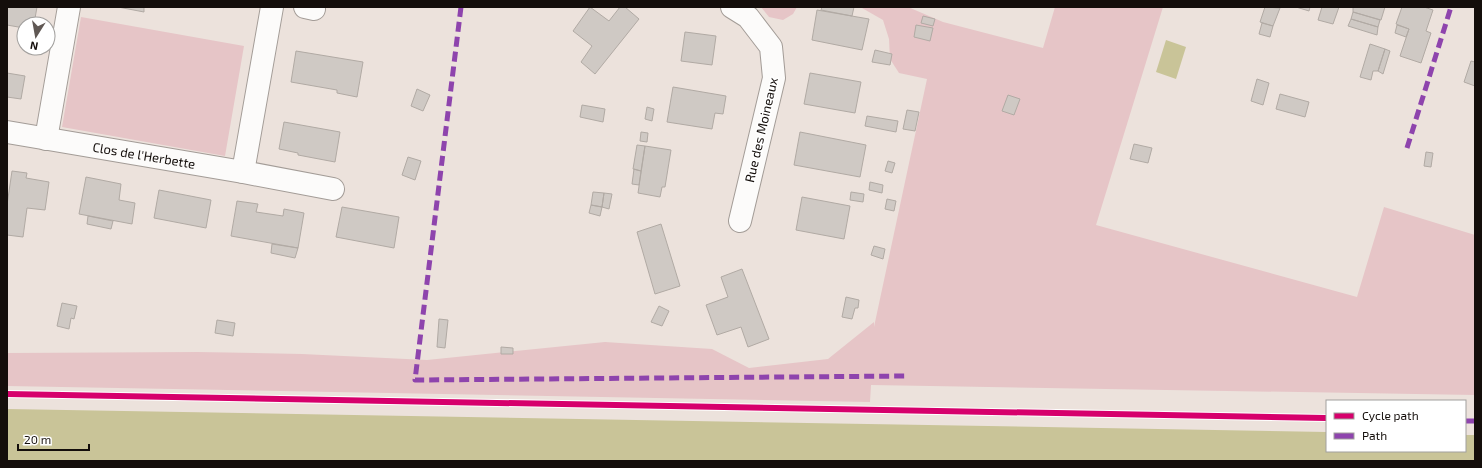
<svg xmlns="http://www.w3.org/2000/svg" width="1482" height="468" font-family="'Exo 2',sans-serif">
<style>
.green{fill:#e6c5c7}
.water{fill:#c9c498}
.building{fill:#cfc9c4;stroke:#b1aaa4}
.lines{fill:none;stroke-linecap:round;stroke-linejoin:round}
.street-casing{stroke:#a39c97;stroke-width:24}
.street{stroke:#fcfbfa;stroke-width:22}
.quiet{stroke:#8e44ad;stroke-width:5;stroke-dasharray:10 5;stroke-linecap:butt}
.cycleway-casing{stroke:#fff;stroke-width:8}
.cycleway{stroke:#d6006c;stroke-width:6}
.labels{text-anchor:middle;stroke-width:3;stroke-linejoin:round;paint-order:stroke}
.street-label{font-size:13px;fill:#140e0b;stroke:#fff}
</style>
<rect width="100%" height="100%" fill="#ece2dc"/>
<path class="green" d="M 761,7 L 797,7 L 793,14 L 783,20 L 769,17 Z
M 856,7 L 908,7 L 943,22 L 1043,48 L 1055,7 L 1163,7 L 1096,225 L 1357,297 L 1384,207 L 1475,235 L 1475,395 L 871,385 L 870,402 L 7,386 L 7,353 L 198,352 L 302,354 L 427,360 L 605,342 L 712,349 L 749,368 L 828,359 L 874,322 L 874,327 L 927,79 L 899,73 L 890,59 L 889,39 L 883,20 L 862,8 Z
M 81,17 L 244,46 L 225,156 L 62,127 Z"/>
<path class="water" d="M 1166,40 L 1186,47 L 1176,79 L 1156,72 Z
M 7,409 L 1327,432 L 1327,451 L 1465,451 L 1465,435 L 1475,435 L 1475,461 L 7,461 Z"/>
<path class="building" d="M 7,7 L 37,7 L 34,24 L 24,24 L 24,28 L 7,25 Z
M 118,7 L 144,7 L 144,12 Z
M 590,7 L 609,21 L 620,7 L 625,7 L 639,19 L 595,74 L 581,62 L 592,46 L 573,31 Z
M 822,7 L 854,7 L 852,16 L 821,10 Z
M 1265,7 L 1280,8 L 1273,26 L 1260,22 Z
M 1296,7 L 1310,7 L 1309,11 Z
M 1322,7 L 1339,7 L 1333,24 L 1318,20 Z
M 1353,7 L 1385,7 L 1381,20 L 1353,12 Z
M 1402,7 L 1424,7 L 1433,10 L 1426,31 L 1431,33 L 1421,63 L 1400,56 L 1409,29 L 1396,24 Z
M 817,10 L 869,19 L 862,50 L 812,40 Z
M 1353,12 L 1380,20 L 1378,27 L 1351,19 Z
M 923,16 L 935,19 L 933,26 L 921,23 Z
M 1351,19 L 1378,27 L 1377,35 L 1348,26 Z
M 1262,23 L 1273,26 L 1270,37 L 1259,34 Z
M 916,25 L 933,28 L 930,41 L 914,37 Z
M 1397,25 L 1409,29 L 1406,37 L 1395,33 Z
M 685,32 L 716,36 L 712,65 L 681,61 Z
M 1370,44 L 1385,49 L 1378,71 L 1373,71 L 1371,80 L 1360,77 Z
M 1385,49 L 1390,51 L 1383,74 L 1378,71 Z
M 875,50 L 892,54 L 890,65 L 872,62 Z
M 296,51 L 363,62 L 357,97 L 337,93 L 337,90 L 291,82 Z
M 1471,61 L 1475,62 L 1475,86 L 1464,82 Z
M 7,73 L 25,76 L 21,99 L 7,97 Z
M 810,73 L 861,82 L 855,113 L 804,104 Z
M 1257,79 L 1269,83 L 1263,105 L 1251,101 Z
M 673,87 L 726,96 L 723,114 L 715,113 L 712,129 L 667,122 Z
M 417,89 L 430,95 L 423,111 L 411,106 Z
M 1280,94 L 1309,102 L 1305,117 L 1276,109 Z
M 1008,95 L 1020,99 L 1014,115 L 1002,111 Z
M 582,105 L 605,109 L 603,122 L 580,117 Z
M 647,107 L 654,109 L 652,121 L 645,119 Z
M 907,110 L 919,112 L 915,131 L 903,129 Z
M 867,116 L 898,121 L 896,132 L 865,126 Z
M 284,122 L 340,132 L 335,162 L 298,155 L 298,153 L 279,149 Z
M 641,132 L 648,133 L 647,142 L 640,141 Z
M 800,132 L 866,145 L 860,177 L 794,165 Z
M 1134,144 L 1152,148 L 1148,163 L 1130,159 Z
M 637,145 L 645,146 L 641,171 L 633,169 Z
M 645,146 L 671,150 L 665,187 L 662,187 L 660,197 L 638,193 Z
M 1426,152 L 1433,153 L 1431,167 L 1424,166 Z
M 408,157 L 421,161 L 415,180 L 402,175 Z
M 888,161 L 895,163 L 892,173 L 885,171 Z
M 634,169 L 641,171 L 639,185 L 632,184 Z
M 12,171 L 27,173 L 26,178 L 49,182 L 45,210 L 27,208 L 23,237 L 7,235 L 7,205 Z
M 86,177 L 121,184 L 119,200 L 135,203 L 132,224 L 79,214 Z
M 870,182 L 883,185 L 882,193 L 869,190 Z
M 159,190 L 211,200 L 206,228 L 154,218 Z
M 593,192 L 604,193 L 602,207 L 591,205 Z
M 851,192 L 864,194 L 863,202 L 850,200 Z
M 604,193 L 612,194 L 609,209 L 602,207 Z
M 802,197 L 850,206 L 844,239 L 796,230 Z
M 887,199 L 896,201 L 894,211 L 885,209 Z
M 237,201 L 258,204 L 256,212 L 283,216 L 284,209 L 304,213 L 298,248 L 231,236 Z
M 591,205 L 602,207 L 600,216 L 589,213 Z
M 342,207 L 399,217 L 394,248 L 336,237 Z
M 88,216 L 113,221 L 111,229 L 87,224 Z
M 661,224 L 680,286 L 655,294 L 637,232 Z
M 272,244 L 298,248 L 295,258 L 271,253 Z
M 874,246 L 885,249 L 883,259 L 871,255 Z
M 742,269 L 769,339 L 748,347 L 741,327 L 717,335 L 706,305 L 728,297 L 721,277 Z
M 846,297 L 859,300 L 858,308 L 855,308 L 852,319 L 842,317 Z
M 62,303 L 77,306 L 74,319 L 71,318 L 69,329 L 57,326 Z
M 659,306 L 669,311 L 662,326 L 651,322 Z
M 439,319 L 448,320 L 445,348 L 437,347 Z
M 217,320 L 235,323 L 233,336 L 215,333 Z
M 501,347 L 513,348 L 513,354 L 501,354 Z"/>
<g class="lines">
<g class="street-casing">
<g id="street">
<path d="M 305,7 L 314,9"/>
<path d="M 732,7 L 748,17 L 771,47 L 774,78 L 740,221"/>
<path id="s1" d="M 7,132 L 243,172 L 333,189"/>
<path d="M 46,139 L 69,7"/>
<path d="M 243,172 L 272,7"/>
</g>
</g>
<use href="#street" class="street"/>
<path class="quiet" d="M 461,7 L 415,380 L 907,376
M 1407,148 L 1451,7
M 1465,421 L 1475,421"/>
<g class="cycleway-casing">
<path id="cycleway" d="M 7,394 L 1327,418"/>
</g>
<use href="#cycleway" class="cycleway"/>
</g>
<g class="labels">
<g class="street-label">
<text transform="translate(761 130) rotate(-77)" y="5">Rue des Moineaux</text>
<text dy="5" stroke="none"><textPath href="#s1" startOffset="139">Clos de l'Herbette</textPath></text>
</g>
</g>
<rect width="1482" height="468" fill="none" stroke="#140e0b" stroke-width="16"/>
<rect x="1326" y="400" width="140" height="52" fill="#ffffff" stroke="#a19f9d"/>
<rect x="1334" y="413" width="20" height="6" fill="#d6006c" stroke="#a19f9d"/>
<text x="1362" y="420" font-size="12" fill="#140e0b">Cycle path</text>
<rect x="1334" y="433" width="20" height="6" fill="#8e44ad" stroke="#a19f9d"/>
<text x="1362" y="440" font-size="12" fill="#140e0b">Path</text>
<g transform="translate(36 36) rotate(191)"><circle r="19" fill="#ffffff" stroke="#a19f9d"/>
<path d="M0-3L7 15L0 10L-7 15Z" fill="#605854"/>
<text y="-6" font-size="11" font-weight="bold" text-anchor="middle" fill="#140e0b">N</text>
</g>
<path d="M18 444v6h71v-6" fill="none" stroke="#140e0b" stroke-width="2"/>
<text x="24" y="444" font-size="12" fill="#140e0b" stroke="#ffffff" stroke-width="3" paint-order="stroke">20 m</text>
</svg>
